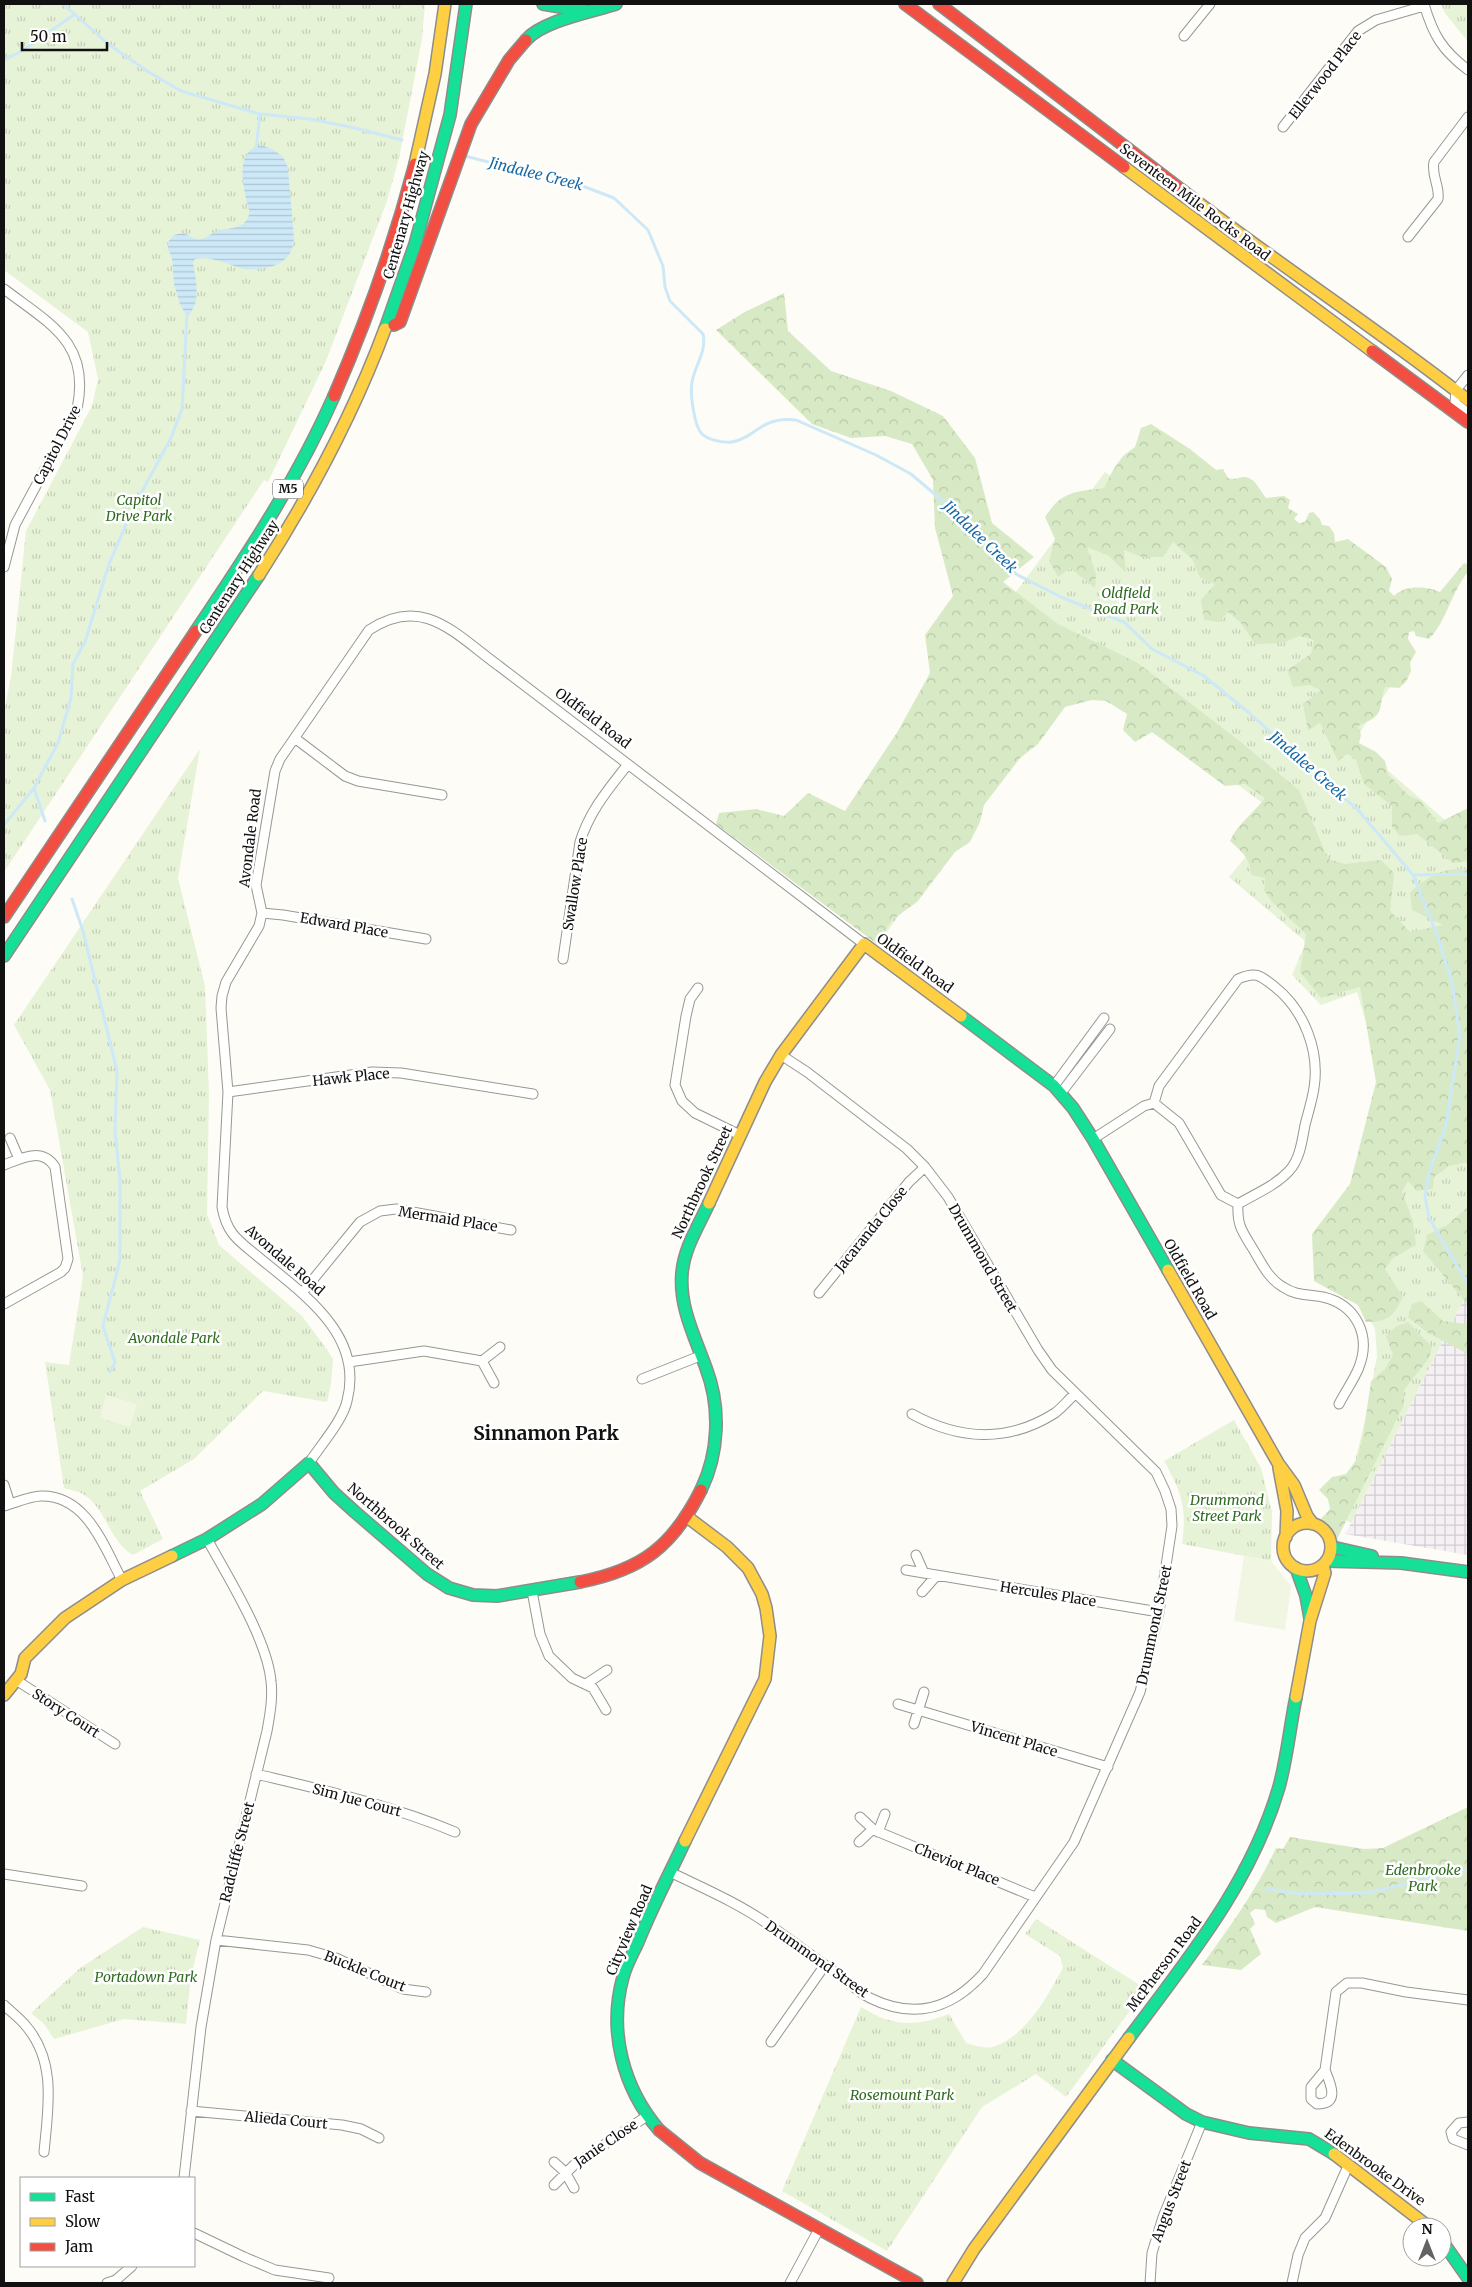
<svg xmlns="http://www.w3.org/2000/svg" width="1472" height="2287" font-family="Merriweather,serif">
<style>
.industrial{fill:url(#industrial-grid)}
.grass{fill:url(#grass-tufts)}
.forest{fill:url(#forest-crowns)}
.pitch{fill:#f0f6e1}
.water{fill:url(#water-rules)}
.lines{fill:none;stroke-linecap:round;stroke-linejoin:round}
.stream{stroke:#cde8f7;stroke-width:3}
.street-casing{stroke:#979795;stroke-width:11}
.fast-casing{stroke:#8e8d8b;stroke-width:14}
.slow-casing{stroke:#8e8d8b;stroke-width:14}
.jam-casing{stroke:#8e8d8b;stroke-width:14}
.street{stroke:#fffffe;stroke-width:9}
.fast{stroke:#16e098;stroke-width:11}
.slow{stroke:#ffcf43;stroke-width:11}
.jam{stroke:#f24e42;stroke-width:11}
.labels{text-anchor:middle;stroke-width:5;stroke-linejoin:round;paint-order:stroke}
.shield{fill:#fff;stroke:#585858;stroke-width:1}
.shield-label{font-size:12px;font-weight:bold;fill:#111}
.street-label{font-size:14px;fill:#111;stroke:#fff}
.park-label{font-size:14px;font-style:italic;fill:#2f6b1f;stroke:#fff}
.water-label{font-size:15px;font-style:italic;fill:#1768a6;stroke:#fff}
.district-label{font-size:19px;font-weight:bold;fill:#111;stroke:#fff}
</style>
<defs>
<pattern id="industrial-grid" width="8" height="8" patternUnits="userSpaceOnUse" patternTransform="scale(1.25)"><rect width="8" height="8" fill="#f5f0f3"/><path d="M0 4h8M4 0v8" fill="none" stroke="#d1cdcf"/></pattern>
<pattern id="grass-tufts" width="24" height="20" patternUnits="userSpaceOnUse" patternTransform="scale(1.25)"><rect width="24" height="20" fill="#e7f3d7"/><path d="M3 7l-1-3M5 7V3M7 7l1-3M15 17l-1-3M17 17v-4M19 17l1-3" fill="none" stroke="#c5cfb8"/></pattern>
<pattern id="forest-crowns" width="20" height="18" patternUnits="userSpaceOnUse" patternTransform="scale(1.25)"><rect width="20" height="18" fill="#d8eac5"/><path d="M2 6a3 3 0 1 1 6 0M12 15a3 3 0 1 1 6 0" fill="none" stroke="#b8c8a8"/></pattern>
<pattern id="water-rules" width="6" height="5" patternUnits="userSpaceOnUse" patternTransform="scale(1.25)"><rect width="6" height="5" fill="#cde8f7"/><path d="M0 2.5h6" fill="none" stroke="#afc6d3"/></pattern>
</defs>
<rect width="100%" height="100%" fill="#fdfcf7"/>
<path class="industrial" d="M 1468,1291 L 1468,1555 L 1345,1534 L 1351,1523 Z"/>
<path class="grass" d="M 4,4 L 425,4 L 422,39 L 399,158 L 387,201 L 326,361 L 268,482 L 264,480 L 4,872 L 4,712 L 11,677 L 26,531 L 92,406 L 98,379 L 88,332 L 4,270 Z
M 1441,4 L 1468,4 L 1468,42 L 1445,13 Z
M 1105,472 L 1398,675 L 1354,741 L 1468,840 L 1468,1291 L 1351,1523 L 1339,1517 L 1346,1499 L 1366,1416 L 1377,1356 L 1375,1329 L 1356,1295 L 1348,1207 L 1381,1074 L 1357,992 L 1321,1005 L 1292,975 L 1306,942 L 1229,877 L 1280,816 L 1114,693 L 1062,693 L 886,933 L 806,875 Z
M 200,749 L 178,878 L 205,986 L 209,1094 L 207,1214 L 219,1245 L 302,1316 L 328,1351 L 333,1359 L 331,1384 L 327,1402 L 263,1391 L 194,1459 L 140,1491 L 163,1539 L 133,1555 C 110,1543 107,1509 83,1494 C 78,1491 70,1490 64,1488 L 45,1362 L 69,1365 L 83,1276 L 50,1090 L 14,1025 Z
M 1234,1420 L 1261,1468 L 1272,1512 L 1271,1561 L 1182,1544 C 1187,1508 1182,1493 1164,1461 Z
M 1036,1919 L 1146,1989 L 1066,2097 L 1036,2074 L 982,2107 L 887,2251 L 782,2191 L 861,2007 C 893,2027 915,2027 949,2014 L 966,2043 C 973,2045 985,2049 992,2047 C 1027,2036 1046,1998 1063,1968 L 1060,1956 L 1025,1934 Z
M 143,1927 L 200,1940 L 191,1976 L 186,2024 L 124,2019 L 54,2039 L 44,2024 L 31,2013 L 80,1968 Z"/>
<path class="forest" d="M 784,293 L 788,331 L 831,371 L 891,391 L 943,416 L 975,458 L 992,523 L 1034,557 L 1003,582 L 1058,624 L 1138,663 L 1237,739 L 1299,790 L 1328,859 L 1345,864 L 1381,860 L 1394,873 L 1390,911 L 1410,932 L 1443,925 L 1412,910 L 1410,892 C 1429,876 1443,867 1468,869 L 1468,1162 L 1449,1166 L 1434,1177 L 1433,1189 L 1417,1191 L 1408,1181 L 1402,1192 L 1413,1221 L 1416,1245 L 1393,1258 L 1385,1269 L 1403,1297 C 1393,1317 1388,1322 1366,1322 L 1358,1305 L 1314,1281 L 1312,1234 L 1350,1184 L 1376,1082 L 1360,987 L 1321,998 L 1300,972 L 1306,934 L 1272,902 L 1264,890 L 1265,878 L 1251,875 C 1251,859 1241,851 1230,841 C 1238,823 1254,813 1265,798 L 1245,784 L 1225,786 L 1152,732 L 1135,742 L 1123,730 L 1127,714 L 1106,701 L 1092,700 L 1065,707 L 1038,744 L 1020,758 L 984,805 L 980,822 L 970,842 L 955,852 L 917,902 L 892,920 L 877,944 L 716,824 L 719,813 L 756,809 L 784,816 L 808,793 L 845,811 L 898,731 L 930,673 L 925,635 L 953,596 L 935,528 L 933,480 L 912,444 L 885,436 L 851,438 L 812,424 L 716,330 L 743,313 Z
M 1151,424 L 1190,449 L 1216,470 L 1223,469 L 1228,478 C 1235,480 1236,478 1243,477 C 1254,476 1260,490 1266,498 L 1284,496 L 1290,500 L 1288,508 L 1298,514 L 1294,519 L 1299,523 L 1305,522 L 1309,513 L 1313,512 L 1320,519 L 1322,525 L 1329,526 L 1334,533 L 1335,542 L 1348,539 L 1386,567 L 1392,579 L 1389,591 L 1394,596 C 1405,585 1426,586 1440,592 L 1464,563 L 1468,565 L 1468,572 C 1451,592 1447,621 1429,639 L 1416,636 L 1414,631 L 1409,632 L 1408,639 L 1416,652 L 1410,663 L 1411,671 L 1406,682 L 1399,688 L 1385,687 C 1377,711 1387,714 1358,726 L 1361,735 L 1359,743 L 1376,752 L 1385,761 L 1388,774 L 1408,795 L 1421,801 L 1438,823 L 1468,808 L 1468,861 L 1453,863 L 1417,834 L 1400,836 L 1392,827 L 1392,806 L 1364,784 L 1356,759 L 1347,754 L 1338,761 L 1320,723 L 1308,731 L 1303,704 L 1321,690 L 1309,685 L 1293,687 L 1287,670 L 1311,654 L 1314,640 L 1299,636 L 1283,643 L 1255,644 L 1241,623 L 1228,612 L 1219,622 L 1204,620 L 1201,600 L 1215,584 L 1200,578 L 1193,560 L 1173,542 L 1163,557 L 1142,557 L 1124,550 L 1126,573 L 1109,556 L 1087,547 L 1096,574 L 1095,588 L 1070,568 L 1058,577 L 1049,561 L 1055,539 L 1045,517 C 1062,491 1074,492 1104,488 L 1113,470 L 1123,456 L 1135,447 L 1141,428 Z
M 1468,1207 L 1468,1305 L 1423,1251 L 1427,1235 L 1447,1225 Z
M 1421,1301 L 1443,1321 L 1467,1324 L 1468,1354 L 1428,1333 L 1408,1317 L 1412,1304 Z
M 1408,1322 L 1432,1347 L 1429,1358 L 1404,1390 L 1404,1405 L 1337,1539 L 1317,1523 L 1330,1509 L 1328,1499 L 1319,1490 L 1332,1477 L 1346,1474 L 1357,1459 L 1363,1436 L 1371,1381 L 1385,1369 L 1393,1355 L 1386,1336 L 1397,1326 Z
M 1468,1807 L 1468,1931 L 1315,1907 L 1276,1923 L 1267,1917 L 1265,1910 L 1255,1909 L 1250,1913 L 1255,1924 L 1250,1929 L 1261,1954 L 1241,1970 L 1202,1965 C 1230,1927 1256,1891 1276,1848 L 1283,1849 L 1290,1837 L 1364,1849 L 1383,1848 Z"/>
<path class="pitch" d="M 106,1395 L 137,1404 L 130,1427 L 100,1418 Z
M 1244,1556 L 1271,1561 L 1291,1586 L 1285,1630 L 1234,1621 Z"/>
<path class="water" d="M 260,145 C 274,149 284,154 288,168 L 294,239 C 293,246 292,252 287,257 C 279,268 252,272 240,268 C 225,263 210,256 195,259 L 193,263 C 196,281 202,302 187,317 L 180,304 L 174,284 L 172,258 L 168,249 L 168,242 L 174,235 L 182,233 C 188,234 192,238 196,239 C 205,241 213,231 221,230 C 231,228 244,228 248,217 C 251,212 248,207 247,202 C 242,182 236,152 260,145 Z"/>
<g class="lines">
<path class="stream" d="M 63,4 L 107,43 L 147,71 L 181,91 L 260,114 L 310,119 L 355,128 L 402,140
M 4,60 L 22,51 L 75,14
M 256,149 L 260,114
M 465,156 L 527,172 L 559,177 L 614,198 L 648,230 L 663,266 L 665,287 L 670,301 L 703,334 C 707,351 695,365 692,382 C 690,394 694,426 702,434 C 708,440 724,443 732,442 C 747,440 756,428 769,423 C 778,419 787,419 796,420 L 876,455 L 911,474 L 957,513 L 1016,574 L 1063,598 L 1124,622 L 1152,649 L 1204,676 L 1248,712 L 1358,810 L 1413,875 L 1438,937 L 1452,983 L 1460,1035 L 1446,1125 L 1429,1173 L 1425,1196 L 1429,1218 L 1468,1284
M 34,788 L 45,821
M 4,825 L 34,788 L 58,743 L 71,698 L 73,664 L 85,642 L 109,564 L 133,508 L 171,438 L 182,409 L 187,314
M 1413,875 L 1468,874
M 72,899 L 83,931 L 117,1071 L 115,1131 L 120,1180 L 120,1260 L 103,1326 L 115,1362 L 110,1372
M 1267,1889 L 1300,1894 L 1366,1893 L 1468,1870"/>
<g class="street-casing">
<path id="street" d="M 1424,4 C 1433,35 1442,50 1468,70
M 1184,36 L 1210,4
M 1283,127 L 1358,31 L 1376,20 L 1424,6
M 1408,237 L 1438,199 C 1440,186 1431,176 1434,162 L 1468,117
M 4,289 C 50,324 91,343 77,409 L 15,525 L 4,567
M 1468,375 L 1456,390 L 1455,403 L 1468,413
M 296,739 L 345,776 L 358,781 L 442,795
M 262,913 L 283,915 L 426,939
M 563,959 L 580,842 C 590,810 608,790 628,764
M 698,988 L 690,999 L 686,1016 L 675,1085 L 682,1101 L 695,1113 L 740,1135
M 1054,1086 L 1104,1018
M 228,1092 L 372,1072 L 401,1073 L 533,1094
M 1061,1093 L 1110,1029
M 1154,1103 L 1179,1123 L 1221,1195 L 1238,1204 C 1237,1226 1242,1231 1253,1249 C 1262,1264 1268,1278 1283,1287 C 1296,1296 1309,1294 1323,1297 C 1357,1305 1371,1336 1359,1367 C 1354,1380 1345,1392 1339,1404
M 10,1138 L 19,1159
M 1093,1139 L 1144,1106 L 1154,1103 L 1159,1086 L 1238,979 C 1256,971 1260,975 1275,987 C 1304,1010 1320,1051 1314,1088 C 1312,1101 1308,1113 1305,1125 C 1302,1141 1300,1159 1289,1171 C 1275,1186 1255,1194 1238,1204
M 4,1165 C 22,1158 42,1147 55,1167 L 68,1259 L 65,1268 L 61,1272 L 4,1304
M 302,1293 L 360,1222 L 380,1211 L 396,1209 L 511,1230
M 819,1293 L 909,1182 L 925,1167
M 349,1362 L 424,1351 L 482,1361
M 642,1379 L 700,1356
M 494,1383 L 482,1361 L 500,1347
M 912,1414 C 959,1440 1008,1443 1055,1413 C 1062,1408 1068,1400 1075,1394
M 309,1463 C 320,1446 343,1420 347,1401 C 364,1336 306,1296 262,1260 C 241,1242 227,1236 222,1207 L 228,1092 L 221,1008 L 222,996 L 226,982 L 259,926 L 262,913 L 256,885 L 275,771 L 280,759 L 369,630 C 423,594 455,634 499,666 L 864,944
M 4,1485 L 10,1504
M 4,1506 C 15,1503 30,1496 41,1496 C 87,1495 104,1547 122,1580
M 916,1555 L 924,1573
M 906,1570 L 1159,1612
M 532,1591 L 540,1634 L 549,1656 L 572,1678 L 593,1688 L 606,1710
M 922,1592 L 937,1575
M 16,1680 L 115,1744
M 586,1684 L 607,1670
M 898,1704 L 1108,1767
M 914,1724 L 924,1692
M 256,1774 C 323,1790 391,1805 455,1832
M 860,1817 L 874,1830 L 1035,1897
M 878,1832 L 885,1814
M 859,1842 L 873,1829
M 670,1872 C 703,1888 738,1903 768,1924 C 791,1940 813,1957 836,1973 C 847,1981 858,1992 870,1998 C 915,2020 951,2009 983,1974 L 1074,1842 L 1140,1692 L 1159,1612 L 1172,1526 L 1171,1509 L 1165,1491 L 1156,1472 L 1052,1370 L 1038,1350 L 948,1197 L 925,1167 L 907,1149 L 807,1072 L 781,1055
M 4,1874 L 82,1886
M 216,1940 L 308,1950 L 336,1958 L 403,1989 L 426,1992
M 4,2005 C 11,2012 20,2018 26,2026 C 57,2062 48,2109 44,2152
M 771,2042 L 825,1965
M 1325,2070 C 1330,2083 1341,2104 1317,2104 L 1311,2099 L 1311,2087 L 1325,2070 L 1336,1992 L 1347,1983 L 1362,1983 L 1406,1992 L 1468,2000
M 191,2111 L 342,2125 L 361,2129 L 379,2138
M 1468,2122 L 1459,2123 L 1451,2132 L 1453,2139 L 1468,2145
M 554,2162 L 565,2172 L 574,2188
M 184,2178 L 201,2027 L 216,1940 L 267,1731 C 270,1714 273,1698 271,1681 C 267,1639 228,1577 207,1539
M 554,2185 L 574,2165 L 647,2116
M 194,2233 L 244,2257 L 275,2270 L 329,2278
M 107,2283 L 116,2280 L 132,2266
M 790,2283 L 819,2229
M 1150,2283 L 1152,2253 L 1163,2217 L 1202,2122
M 1292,2283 L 1298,2255 L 1305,2238 L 1325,2218 L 1348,2166"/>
</g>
<g class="fast-casing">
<path id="fast" d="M 543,4 L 584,11
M 526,40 C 542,21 591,12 616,4
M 385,329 L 415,244 L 450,115 L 466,4
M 196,631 C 247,555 297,480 334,396
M 4,956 L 259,575
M 961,1016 L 1054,1086 L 1073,1108 L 1093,1139 L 1168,1270
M 701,1490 C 719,1453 721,1407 706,1368 C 695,1337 679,1307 682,1273 C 684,1248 699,1225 709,1203
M 1332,1547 L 1372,1556
M 172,1556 L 207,1539 L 262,1504 L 309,1463 L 334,1493 L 355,1512 L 427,1574 L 449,1588 L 473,1595 L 497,1596 L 580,1582
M 1327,1561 L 1401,1563 L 1468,1572
M 1296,1568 L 1306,1596 L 1310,1618
M 1129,2038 C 1188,1959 1251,1883 1279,1787 C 1287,1758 1290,1726 1296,1697
M 1112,2060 L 1186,2114 L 1202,2122 L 1249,2133 L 1309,2139 L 1334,2154
M 659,2130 C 623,2088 608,2031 623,1977 C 626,1965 633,1953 638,1942 C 652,1907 669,1875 685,1841
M 1442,2241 L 1468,2278"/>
</g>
<g class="slow-casing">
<path id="slow" d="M 415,164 L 435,74 L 445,4
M 1124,167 L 1372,351
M 1183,191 C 1276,263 1375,327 1468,400
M 259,575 C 309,497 353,415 385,329
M 709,1203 L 765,1082 L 781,1055 L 864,944 L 961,1016
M 1168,1270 L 1278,1463 L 1294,1485 L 1307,1516 L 1313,1524
M 1279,1468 L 1287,1511 L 1286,1537
M1283 1547a24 24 0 1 1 48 0a24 24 0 1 1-48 0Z
M 4,1695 L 21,1674 L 25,1658 L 65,1618 L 122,1580 L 172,1556
M 1296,1697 L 1310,1621 L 1325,1573 L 1323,1566
M 685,1841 L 765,1679 L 770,1636 L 766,1608 L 762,1594 L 748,1568 L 727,1547 L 686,1516
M 1334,2154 L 1429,2227
M 953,2283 L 974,2249 L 1129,2038"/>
</g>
<g class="jam-casing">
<path id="jam" d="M 905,4 L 1124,167
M 939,4 L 1183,191
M 394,325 L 400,322 L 471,124 L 509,60 L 526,40
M 1372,351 L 1468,422
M 334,396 C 367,320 394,244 415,164
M 4,917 L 196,631
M 580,1582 C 642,1570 673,1546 701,1490
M 659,2130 L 700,2163 L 917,2283"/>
</g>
<use href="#street" class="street"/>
<use href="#fast" class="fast"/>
<use href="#slow" class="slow"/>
<use href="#jam" class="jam"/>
</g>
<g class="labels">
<rect class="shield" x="273" y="479.5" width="30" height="19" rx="4"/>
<g class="shield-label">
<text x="288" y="493">M5</text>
</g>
<g class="street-label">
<text transform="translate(1325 75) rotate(-52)" y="5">Ellerwood Place</text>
<text transform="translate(1195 202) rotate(37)" y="5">Seventeen Mile Rocks Road</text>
<text transform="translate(406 215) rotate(-74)" y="5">Centenary Highway</text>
<text transform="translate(57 445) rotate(-63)" y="5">Capitol Drive</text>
<text transform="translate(239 577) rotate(-57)" y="5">Centenary Highway</text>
<text transform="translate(593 718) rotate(37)" y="5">Oldfield Road</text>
<text transform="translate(250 838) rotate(-83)" y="5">Avondale Road</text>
<text transform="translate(575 884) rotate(-81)" y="5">Swallow Place</text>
<text transform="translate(344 925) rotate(10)" y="5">Edward Place</text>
<text transform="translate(915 963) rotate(36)" y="5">Oldfield Road</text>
<text transform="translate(351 1077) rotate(-6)" y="5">Hawk Place</text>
<text transform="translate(702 1182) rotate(-65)" y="5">Northbrook Street</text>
<text transform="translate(448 1219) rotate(9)" y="5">Mermaid Place</text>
<text transform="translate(871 1229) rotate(-51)" y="5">Jacaranda Close</text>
<text transform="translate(983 1258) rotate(60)" y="5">Drummond Street</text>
<text transform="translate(285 1260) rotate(41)" y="5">Avondale Road</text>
<text transform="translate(1190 1279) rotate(60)" y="5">Oldfield Road</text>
<text transform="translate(396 1526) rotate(41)" y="5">Northbrook Street</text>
<text transform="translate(1048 1594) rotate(9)" y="5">Hercules Place</text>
<text transform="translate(1154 1625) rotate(-78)" y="5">Drummond Street</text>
<text transform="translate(66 1713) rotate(33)" y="5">Story Court</text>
<text transform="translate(1014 1739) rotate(17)" y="5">Vincent Place</text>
<text transform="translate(357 1800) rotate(15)" y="5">Sim Jue Court</text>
<text transform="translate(237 1852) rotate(-76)" y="5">Radcliffe Street</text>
<text transform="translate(957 1864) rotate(22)" y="5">Cheviot Place</text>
<text transform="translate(629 1930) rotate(-67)" y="5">Cityview Road</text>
<text transform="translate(817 1959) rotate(35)" y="5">Drummond Street</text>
<text transform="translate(1164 1964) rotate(-53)" y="5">McPherson Road</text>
<text transform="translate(365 1971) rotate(22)" y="5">Buckle Court</text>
<text transform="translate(286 2120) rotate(5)" y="5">Alieda Court</text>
<text transform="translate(606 2143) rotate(-34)" y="5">Janie Close</text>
<text transform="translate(1375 2167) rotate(36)" y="5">Edenbrooke Drive</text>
<text transform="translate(1171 2201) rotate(-69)" y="5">Angus Street</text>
</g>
<g class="park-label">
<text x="139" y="505">Capitol<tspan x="139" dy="16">Drive Park</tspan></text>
<text x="1126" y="598">Oldfield<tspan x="1126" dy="16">Road Park</tspan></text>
<text x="174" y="1343">Avondale Park</text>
<text x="1227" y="1505">Drummond<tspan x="1227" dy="16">Street Park</tspan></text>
<text x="1423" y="1875">Edenbrooke<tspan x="1423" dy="16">Park</tspan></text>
<text x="146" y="1982">Portadown Park</text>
<text x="902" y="2100">Rosemount Park</text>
</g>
<g class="water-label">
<text transform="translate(536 174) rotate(14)" y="5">Jindalee Creek</text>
<text transform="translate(980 537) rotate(44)" y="5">Jindalee Creek</text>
<text transform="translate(1308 766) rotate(41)" y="5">Jindalee Creek</text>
</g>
<g class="district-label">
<text x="546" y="1440">Sinnamon Park</text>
</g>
</g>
<rect width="1472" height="2287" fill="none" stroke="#111111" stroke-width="10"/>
<rect x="20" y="2177" width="175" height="90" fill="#ffffff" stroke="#a0a0a0"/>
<rect x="30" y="2193" width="25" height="8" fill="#16e098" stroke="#a0a0a0"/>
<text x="65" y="2202" font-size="15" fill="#111111">Fast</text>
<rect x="30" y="2218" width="25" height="8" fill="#ffcf43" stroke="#a0a0a0"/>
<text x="65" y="2227" font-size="15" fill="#111111">Slow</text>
<rect x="30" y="2243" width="25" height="8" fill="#f24e42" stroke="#a0a0a0"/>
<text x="65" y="2252" font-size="15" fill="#111111">Jam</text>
<g transform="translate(1427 2242)"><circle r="24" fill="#ffffff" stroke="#a0a0a0"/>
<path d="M0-4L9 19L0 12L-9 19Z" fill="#646362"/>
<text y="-8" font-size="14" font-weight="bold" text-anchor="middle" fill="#111111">N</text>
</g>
<path d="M22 42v8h85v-8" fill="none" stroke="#111111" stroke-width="2.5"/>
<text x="30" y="42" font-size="15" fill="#111111" stroke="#ffffff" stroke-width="4" paint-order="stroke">50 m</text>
</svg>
